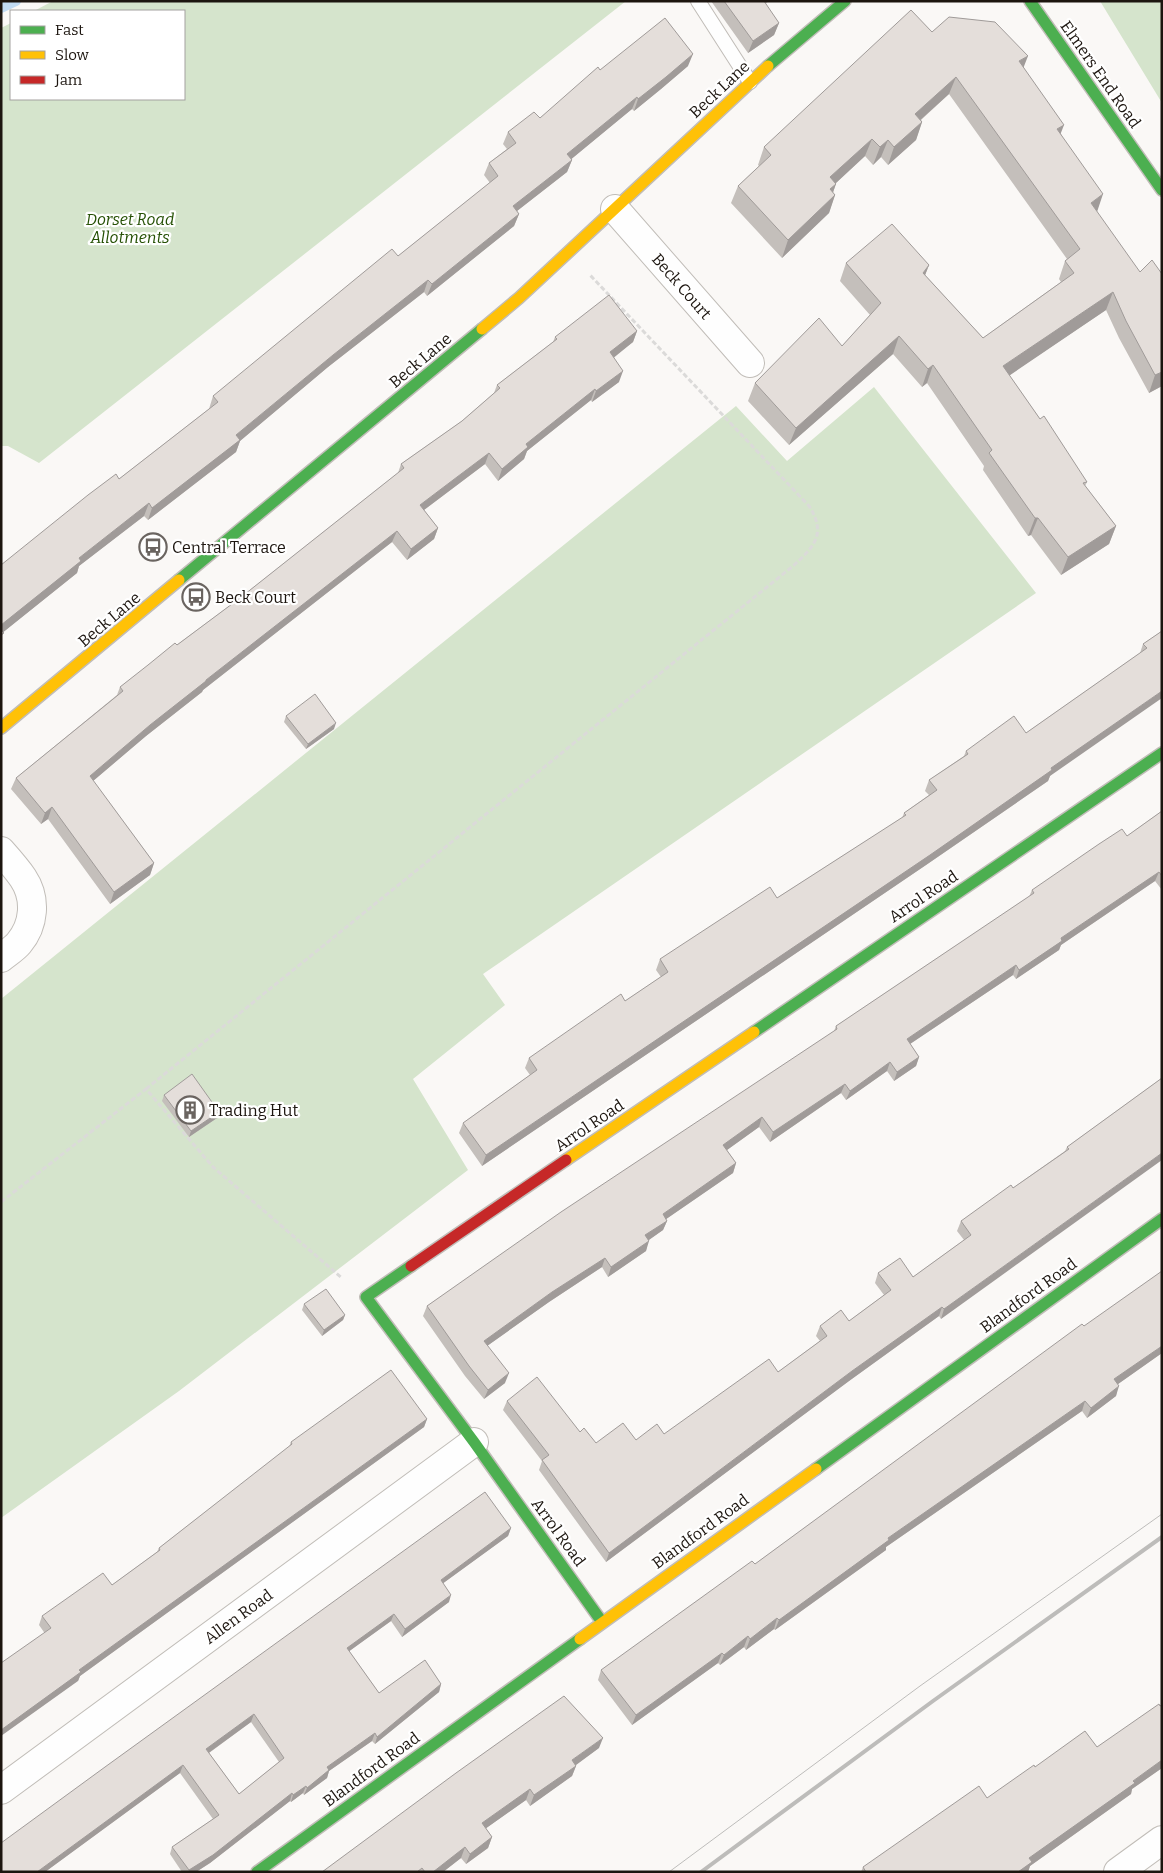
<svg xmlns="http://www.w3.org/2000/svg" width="1163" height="1873" font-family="Bitter,serif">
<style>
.green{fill:#d5e4cc}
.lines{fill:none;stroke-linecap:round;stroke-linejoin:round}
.stream{stroke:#c1dbf3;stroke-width:10}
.lane-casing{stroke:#c1bdb8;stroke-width:16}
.street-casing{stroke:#c1bdb8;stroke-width:30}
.fast-casing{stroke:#c1bdb8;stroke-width:14}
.slow-casing{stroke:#c1bdb8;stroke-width:14}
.jam-casing{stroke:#c1bdb8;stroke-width:14}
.path{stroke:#dbdad9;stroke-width:3;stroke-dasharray:5 2.5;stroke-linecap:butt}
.lane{stroke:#fefefe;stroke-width:14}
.street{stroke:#fefefe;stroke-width:28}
.fast{stroke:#4caf50;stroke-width:11}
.slow{stroke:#ffc107;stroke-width:11}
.jam{stroke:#c62828;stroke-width:11}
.tram{stroke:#bdbcba;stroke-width:1}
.rail{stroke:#bdbcba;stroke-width:4}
.wall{fill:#c4bfbb;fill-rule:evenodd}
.shaded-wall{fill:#a09b99}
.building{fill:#e4deda;stroke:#a09b99;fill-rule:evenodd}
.labels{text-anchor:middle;stroke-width:4.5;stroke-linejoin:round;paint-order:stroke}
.street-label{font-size:16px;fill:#1c150f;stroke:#fff}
.park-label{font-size:16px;font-style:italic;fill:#255004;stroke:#fff}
.poi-label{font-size:16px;fill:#1c150f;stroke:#fff;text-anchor:start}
</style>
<rect width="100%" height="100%" fill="#faf8f6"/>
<path class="green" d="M 53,1 L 626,1 L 39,463 L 8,446 L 1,446 L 1,28 L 11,23 L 11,99 L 184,99 L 184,11 L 34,11 Z
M 1100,1 L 1162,1 L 1162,103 Z
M 874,387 L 1036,593 L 483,974 L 505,1005 L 413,1079 L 468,1170 L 179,1391 L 1,1518 L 1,999 L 736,406 L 787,461 Z"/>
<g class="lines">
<path class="stream" d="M 1,8 L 16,1"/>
<g class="lane-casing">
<path id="lane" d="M 698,1 L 750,82"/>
</g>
<g class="street-casing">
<path id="street" d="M 615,209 L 750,363
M 1,851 C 9,860 17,869 23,878 C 37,899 34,925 19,943 C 14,949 7,953 1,958
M 1,1790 L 474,1442
M 1118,1872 L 1162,1840"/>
</g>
<g class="fast-casing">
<path id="fast" d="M 1030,1 L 1162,190
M 768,66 L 845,1
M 179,580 L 482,329
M 754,1032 L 1162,753
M 411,1266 L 366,1297 L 474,1442 L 602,1622
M 816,1469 L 1162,1219
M 257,1872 L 580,1639"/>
</g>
<g class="slow-casing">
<path id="slow" d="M 482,329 L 519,298 L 768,66
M 1,728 L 179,580
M 566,1160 L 754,1032
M 580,1639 L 816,1469"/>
</g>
<g class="jam-casing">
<path id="jam" d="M 411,1266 L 566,1160"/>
</g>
<path class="path" d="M 146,1089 L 793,566 C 814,547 827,534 809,506 L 590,275
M 1,1202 L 146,1089 L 213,1167 L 342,1278"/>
<use href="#lane" class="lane"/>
<use href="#street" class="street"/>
<use href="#fast" class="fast"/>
<use href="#slow" class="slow"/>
<use href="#jam" class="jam"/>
<path class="tram" d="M 669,1872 L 920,1686 L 1162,1514"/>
<path class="rail" d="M 701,1872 L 933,1701 L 1162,1537"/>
</g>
<path class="wall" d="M 711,1 L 769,1 L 765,4 L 779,23 L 774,35 L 748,53 Z
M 932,32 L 1024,68 L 1061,134 L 1097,212 L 1162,386 L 1149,393 L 1119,338 L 1106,310 L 1009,375 L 1040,419 L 1087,482 L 1085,486 L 1116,526 L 1109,544 L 1061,575 L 1031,535 L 1028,536 L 983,470 L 984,466 L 927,383 L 922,387 L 893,354 L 789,445 L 748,401 L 755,383 L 842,346 L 870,315 L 840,281 L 846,263 L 929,265 L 925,275 L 983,338 L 1061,282 L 1059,279 L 1065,261 L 1067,259 L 949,94 L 921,120 L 922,122 L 916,140 L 888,165 L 881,157 L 873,165 L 865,156 L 836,183 L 833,193 L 835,195 L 829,213 L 782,258 L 731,203 L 738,186 L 759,166 L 758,165 L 764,147 Z
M 688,66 L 661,89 L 634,111 L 632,109 L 571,159 L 572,160 L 567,172 L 517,211 L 519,214 L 514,226 L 427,296 L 424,292 L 328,367 L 240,441 L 236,452 L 148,520 L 144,516 L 79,566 L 77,573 L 3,632 L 1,565 L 119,479 L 209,409 L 213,396 L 398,256 L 490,183 L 484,175 L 489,163 L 507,149 L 503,144 L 508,132 L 540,118 L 600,70 Z
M 637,331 L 633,342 L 613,357 L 619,382 L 592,402 L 591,400 L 527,451 L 524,459 L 498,481 L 485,464 L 424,510 L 438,528 L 434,539 L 407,560 L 392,542 L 203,690 L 202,692 L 146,736 L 93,781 L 154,863 L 150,875 L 110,904 L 48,819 L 41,824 L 11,789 L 16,778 L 117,695 L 120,687 L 240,598 L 398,473 L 401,464 L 462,421 L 494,393 L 497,385 L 553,342 L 555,337 Z
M 1162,631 L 1050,776 L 1048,781 L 926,865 L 482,1166 L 459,1133 L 463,1123 L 530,1075 L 525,1068 L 529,1058 L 625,1001 L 661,977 L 656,970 L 660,959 L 777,898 L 902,818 L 904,813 L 929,795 L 925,791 L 929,780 L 964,756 L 966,751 L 1026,733 L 1140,653 L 1143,644 Z
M 286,716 L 334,729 L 306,749 L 284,722 Z
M 1162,811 L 1162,890 L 1155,881 L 1061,945 L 1059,950 L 1016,979 L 1013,975 L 910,1044 L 919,1057 L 916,1066 L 894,1081 L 887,1071 L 846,1100 L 841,1093 L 770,1142 L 759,1127 L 727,1150 L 736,1163 L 733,1173 L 666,1219 L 667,1221 L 663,1230 L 648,1240 L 646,1251 L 608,1277 L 602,1267 L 549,1302 L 487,1346 L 505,1383 L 484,1399 L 465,1376 L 423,1316 L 427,1306 L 834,1031 L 836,1026 L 1029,897 L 1032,890 L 1127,836 Z
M 1162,1078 L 941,1319 L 939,1316 L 849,1381 L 606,1562 L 539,1470 L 542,1461 L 503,1410 L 507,1401 L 580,1432 L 596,1443 L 636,1440 L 664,1434 L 778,1372 L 820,1341 L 816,1336 L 820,1326 L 849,1321 L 884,1295 L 875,1283 L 878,1273 L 913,1277 L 964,1240 L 957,1231 L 961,1221 L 1013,1188 L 1065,1151 L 1067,1147 Z
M 164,1095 L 219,1112 L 217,1118 L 189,1137 L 162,1101 Z
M 304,1304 L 345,1315 L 343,1320 L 322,1336 L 302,1310 Z
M 1084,1326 L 1162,1353 L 1118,1384 L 1116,1396 L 1087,1418 L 1082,1411 L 886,1547 L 886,1550 L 775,1630 L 774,1629 L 746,1650 L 744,1647 L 720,1665 L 718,1663 L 632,1725 L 598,1680 L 601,1670 L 755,1564 Z
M 427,1419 L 424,1427 L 80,1676 L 78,1681 L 39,1625 L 42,1616 L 112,1585 L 157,1552 L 159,1548 L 289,1447 L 291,1442 Z
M 511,1528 L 508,1536 L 443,1583 L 449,1602 L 402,1637 L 391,1621 L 349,1651 L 379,1693 L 441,1684 L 439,1692 L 375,1744 L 372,1741 L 329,1771 L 327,1778 L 304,1795 L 303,1793 L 291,1802 L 290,1801 L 210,1863 L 196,1872 L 182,1872 L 170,1854 L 172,1847 L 213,1819 L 180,1773 L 45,1872 L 1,1872 ZM 251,1722 L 279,1762 L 239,1794 L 209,1753 Z
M 1162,1705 L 1162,1768 L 1132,1789 L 1131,1794 L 1030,1866 L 1028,1872 L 861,1872 L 863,1867 L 987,1798 L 1035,1767 L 1097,1747 Z
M 599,1748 L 575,1765 L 576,1766 L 572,1776 L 530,1806 L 526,1800 L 486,1828 L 492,1837 L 488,1848 L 466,1864 L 461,1858 L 443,1872 L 322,1872 Z"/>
<path class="shaded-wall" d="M 779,23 L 774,35 L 748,53 L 753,41 Z
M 693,54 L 688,66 L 661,89 L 634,111 L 638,99 Z
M 1028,56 L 1021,74 L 1019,61 Z
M 956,77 L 949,94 L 908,131 L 915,114 Z
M 637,97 L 632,109 L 563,166 L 567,154 Z
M 922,122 L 916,140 L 888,165 L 894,147 Z
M 1064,125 L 1057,143 L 1057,129 Z
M 872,139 L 865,156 L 823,195 L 830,177 Z
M 888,140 L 881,157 L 873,165 L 880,147 Z
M 572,160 L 567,172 L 508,218 L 513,206 Z
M 836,184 L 830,200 L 835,195 L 829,213 L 782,258 L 788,240 L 830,189 Z
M 1103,194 L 1097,212 L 1091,203 Z
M 519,214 L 514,226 L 427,296 L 432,284 Z
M 929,265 L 922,283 L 923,273 Z
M 428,280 L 424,292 L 328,367 L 240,441 L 236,452 L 148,520 L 152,508 L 236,435 L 333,355 Z
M 1113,292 L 1106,310 L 997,384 L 1003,366 Z
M 637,331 L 633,342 L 606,364 L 610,352 Z
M 899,336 L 893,354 L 789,445 L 796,428 Z
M 933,365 L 927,383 L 922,387 L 928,369 Z
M 623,371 L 619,382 L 592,402 L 596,391 Z
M 1162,372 L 1162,386 L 1149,393 L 1155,375 Z
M 595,389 L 591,400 L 527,451 L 524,459 L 498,481 L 502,469 L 526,444 Z
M 489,453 L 485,464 L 416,516 L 420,505 Z
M 149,503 L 144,516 L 79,566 L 77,573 L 1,634 L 1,625 L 79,558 Z
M 1035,518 L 1038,518 L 1031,535 L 1028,536 Z
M 1116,526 L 1109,544 L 1061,575 L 1068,557 Z
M 438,528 L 434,539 L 407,560 L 411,549 Z
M 397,531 L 392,542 L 203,690 L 202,692 L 146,736 L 86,787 L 90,776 L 150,725 L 206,680 Z
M 1162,691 L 1162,698 L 1050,776 L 1048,781 L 926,865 L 482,1166 L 486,1155 Z
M 336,723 L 334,729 L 306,749 L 308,744 Z
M 52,807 L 48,819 L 41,824 L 45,813 Z
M 154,863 L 150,875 L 110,904 L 114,892 Z
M 1159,872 L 1155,881 L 1061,945 L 1059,950 L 1016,979 L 1019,970 L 1061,938 Z
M 1016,965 L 1013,975 L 904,1048 L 907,1039 Z
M 919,1057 L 916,1066 L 894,1081 L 897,1072 Z
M 890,1062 L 887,1071 L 846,1100 L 850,1091 Z
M 845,1084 L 841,1093 L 770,1142 L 773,1132 Z
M 219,1112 L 217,1118 L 189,1137 L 191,1131 Z
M 762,1117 L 759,1127 L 720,1155 L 723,1145 Z
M 1162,1153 L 1162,1160 L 941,1319 L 944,1309 Z
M 736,1163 L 733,1173 L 659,1224 L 663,1214 Z
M 667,1221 L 663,1230 L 642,1245 L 645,1235 Z
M 649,1241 L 646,1251 L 608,1277 L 611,1267 Z
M 605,1258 L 602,1267 L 549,1302 L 480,1351 L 484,1341 L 552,1292 Z
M 942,1307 L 939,1316 L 849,1381 L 606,1562 L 609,1553 L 852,1371 Z
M 345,1315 L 343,1320 L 322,1336 L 324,1330 Z
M 1162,1346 L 1162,1353 L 1111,1389 L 1114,1379 Z
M 509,1373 L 505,1383 L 484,1399 L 488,1390 Z
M 1119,1386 L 1116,1396 L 1087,1418 L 1091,1408 Z
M 1085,1401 L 1082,1411 L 886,1547 L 886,1550 L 775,1630 L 779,1620 L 888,1538 Z
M 427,1419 L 424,1427 L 80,1676 L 78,1681 L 1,1736 L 1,1730 L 79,1670 Z
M 511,1528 L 508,1536 L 438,1587 L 441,1580 Z
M 451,1595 L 449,1602 L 402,1637 L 405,1629 Z
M 394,1614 L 391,1621 L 344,1655 L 347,1648 Z
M 777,1618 L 774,1629 L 746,1650 L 750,1639 Z
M 748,1636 L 744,1647 L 720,1665 L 724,1655 Z
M 722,1653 L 718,1663 L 632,1725 L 636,1715 Z
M 441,1684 L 439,1692 L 375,1744 L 377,1737 Z
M 254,1714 L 251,1722 L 203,1757 L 206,1749 Z
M 375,1733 L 372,1741 L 329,1771 L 327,1778 L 304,1795 L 307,1788 L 327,1767 Z
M 603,1738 L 599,1748 L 568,1771 L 572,1760 Z
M 1162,1760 L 1162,1768 L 1132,1789 L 1131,1794 L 1030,1866 L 1028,1872 L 1018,1872 L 1029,1858 Z
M 183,1765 L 180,1773 L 45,1872 L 37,1872 Z
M 576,1766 L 572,1776 L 530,1806 L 534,1795 Z
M 306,1786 L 303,1793 L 291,1802 L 293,1795 Z
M 530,1789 L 526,1800 L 478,1834 L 482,1823 Z
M 292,1793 L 290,1801 L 210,1863 L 196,1872 L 188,1872 L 189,1870 Z
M 492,1837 L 488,1848 L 466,1864 L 470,1854 Z
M 465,1847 L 461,1858 L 443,1872 L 433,1872 Z"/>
<path class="building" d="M 724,1 L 764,1 L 779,23 L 753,41 Z
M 911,10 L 932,32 L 949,17 L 995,22 L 1028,56 L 1019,61 L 1064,125 L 1057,129 L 1103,194 L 1091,203 L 1140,272 L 1152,260 L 1162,274 L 1162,372 L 1155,375 L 1126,321 L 1113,292 L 1003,366 L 1040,419 L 1044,416 L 1087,482 L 1083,483 L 1116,526 L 1068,557 L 1038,518 L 1035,518 L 989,453 L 992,450 L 933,365 L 928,369 L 899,336 L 796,428 L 755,383 L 819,318 L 842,346 L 881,303 L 846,263 L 892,224 L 929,265 L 923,273 L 983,338 L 1074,273 L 1065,261 L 1080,249 L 956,77 L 915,114 L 922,122 L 894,147 L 888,140 L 880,147 L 872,139 L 830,177 L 836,184 L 830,189 L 835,195 L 788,240 L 738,186 L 771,155 L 764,147 Z
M 665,18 L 693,54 L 666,77 L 638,99 L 637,97 L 567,154 L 572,160 L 513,206 L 519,214 L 432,284 L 428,280 L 333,355 L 236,435 L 240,440 L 152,508 L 149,503 L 79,558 L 81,561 L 1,625 L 1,565 L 88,495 L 116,474 L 119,479 L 218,402 L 213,396 L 392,249 L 398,256 L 498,176 L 489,163 L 516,143 L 508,132 L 534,112 L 540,118 L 598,67 L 600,70 Z
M 609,295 L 637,331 L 610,352 L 623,371 L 596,391 L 595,389 L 526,444 L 528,447 L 502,469 L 489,453 L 457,477 L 420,505 L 438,528 L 411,549 L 397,531 L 206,680 L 206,681 L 150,725 L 90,776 L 154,863 L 114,892 L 52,807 L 45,813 L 16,778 L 123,691 L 120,687 L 148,665 L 175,643 L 177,645 L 240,598 L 404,468 L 401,464 L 462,421 L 500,388 L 497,385 L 557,339 L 555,337 Z
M 1,630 L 4,633 L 1,635 Z
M 1162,631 L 1162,691 L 1051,768 L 1052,770 L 930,855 L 486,1155 L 463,1123 L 537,1070 L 529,1058 L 621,994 L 625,1001 L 668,972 L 660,959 L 770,887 L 777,898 L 906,815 L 904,813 L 937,790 L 929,780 L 968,754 L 966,751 L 1014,716 L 1026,733 L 1147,648 L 1143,644 Z
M 315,694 L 336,723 L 308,744 L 286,716 Z
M 1162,811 L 1162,876 L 1159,872 L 1061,938 L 1062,941 L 1019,970 L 1016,965 L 907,1039 L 919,1057 L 897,1072 L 890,1062 L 850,1091 L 845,1084 L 773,1132 L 762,1117 L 723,1145 L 736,1163 L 663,1214 L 667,1221 L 645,1235 L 649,1241 L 611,1267 L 605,1258 L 552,1292 L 484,1341 L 509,1373 L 488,1390 L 469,1366 L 427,1306 L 561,1212 L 837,1029 L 836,1026 L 1034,893 L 1032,890 L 1099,844 L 1122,829 L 1127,836 Z
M 192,1074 L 219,1112 L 191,1131 L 164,1095 Z
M 1162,1078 L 1162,1153 L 944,1309 L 942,1307 L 852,1371 L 609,1553 L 542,1460 L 549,1455 L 507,1401 L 537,1377 L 580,1432 L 584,1428 L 596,1443 L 623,1423 L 636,1440 L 657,1424 L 664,1434 L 769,1359 L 778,1372 L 827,1336 L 820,1326 L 841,1310 L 849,1321 L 891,1290 L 878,1273 L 900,1258 L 913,1277 L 971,1235 L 961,1221 L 1011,1185 L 1013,1188 L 1069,1149 L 1067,1147 Z
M 1162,1271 L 1162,1346 L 1114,1379 L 1119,1386 L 1091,1408 L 1085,1401 L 888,1538 L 889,1540 L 779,1620 L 777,1618 L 750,1639 L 748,1636 L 724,1655 L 722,1653 L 636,1715 L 601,1670 L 752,1561 L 755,1564 L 1082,1324 L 1084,1326 Z
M 326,1289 L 345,1315 L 324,1330 L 304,1304 Z
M 391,1370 L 427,1419 L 79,1670 L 81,1672 L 1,1730 L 1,1663 L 51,1628 L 42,1616 L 103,1573 L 112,1585 L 160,1550 L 159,1548 L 292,1444 L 291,1442 Z
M 485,1492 L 511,1528 L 441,1580 L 451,1595 L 405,1629 L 394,1614 L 347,1648 L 379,1693 L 425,1660 L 441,1684 L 377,1737 L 375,1733 L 327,1767 L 329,1770 L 307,1788 L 306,1786 L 293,1795 L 292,1793 L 213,1855 L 189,1870 L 172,1847 L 219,1815 L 183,1765 L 37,1872 L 1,1872 L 1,1843 L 105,1767 ZM 254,1714 L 284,1758 L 239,1794 L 206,1749 Z
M 564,1696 L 603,1738 L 572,1760 L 576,1766 L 534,1795 L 530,1789 L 482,1823 L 492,1837 L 470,1854 L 465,1847 L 433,1872 L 425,1872 L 422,1868 L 417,1872 L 322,1872 L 456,1773 Z
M 1159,1704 L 1160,1706 L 1162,1705 L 1162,1760 L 1133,1781 L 1135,1783 L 1029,1858 L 1032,1862 L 1018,1872 L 866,1872 L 863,1867 L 979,1786 L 987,1798 L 1034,1765 L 1035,1767 L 1085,1731 L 1097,1747 Z"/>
<defs>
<g id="bus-ring" transform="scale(1.4375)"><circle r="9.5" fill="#fff" stroke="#6a6460" stroke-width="1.5"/><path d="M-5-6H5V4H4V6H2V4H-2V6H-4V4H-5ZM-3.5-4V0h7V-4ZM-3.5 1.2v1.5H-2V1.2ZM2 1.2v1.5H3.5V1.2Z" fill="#6a6460"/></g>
<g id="building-ring" transform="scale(1.4375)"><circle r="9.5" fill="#fff" stroke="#6a6460" stroke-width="1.5"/><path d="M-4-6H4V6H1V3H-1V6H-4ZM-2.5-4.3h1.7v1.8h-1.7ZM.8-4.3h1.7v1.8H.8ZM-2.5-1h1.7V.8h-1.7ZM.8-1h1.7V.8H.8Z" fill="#6a6460"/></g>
</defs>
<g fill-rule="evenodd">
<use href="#bus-ring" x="153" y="547"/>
<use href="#bus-ring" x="196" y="597"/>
<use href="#building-ring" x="190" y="1110"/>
</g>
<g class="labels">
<g class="street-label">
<text transform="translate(1101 74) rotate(55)" y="6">Elmers End Road</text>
<text transform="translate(719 89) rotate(-43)" y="6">Beck Lane</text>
<text transform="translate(682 286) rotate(49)" y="6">Beck Court</text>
<text transform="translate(420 360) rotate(-40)" y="6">Beck Lane</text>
<text transform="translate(109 619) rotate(-40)" y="6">Beck Lane</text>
<text transform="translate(923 896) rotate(-34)" y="6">Arrol Road</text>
<text transform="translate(589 1125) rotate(-34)" y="6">Arrol Road</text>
<text transform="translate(1028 1295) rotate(-36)" y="6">Blandford Road</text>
<text transform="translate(700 1531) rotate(-36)" y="6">Blandford Road</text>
<text transform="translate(559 1532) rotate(54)" y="6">Arrol Road</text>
<text transform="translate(238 1616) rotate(-36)" y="6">Allen Road</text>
<text transform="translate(371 1769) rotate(-36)" y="6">Blandford Road</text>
</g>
<g class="park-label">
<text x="130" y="225">Dorset Road<tspan x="130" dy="18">Allotments</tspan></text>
</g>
<g class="poi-label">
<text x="172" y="553">Central Terrace</text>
<text x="215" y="603">Beck Court</text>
<text x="209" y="1116">Trading Hut</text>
</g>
</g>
<rect width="1163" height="1873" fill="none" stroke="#1c150f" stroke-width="5"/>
<rect x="10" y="10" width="175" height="90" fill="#ffffff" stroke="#a4a19f"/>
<rect x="20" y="26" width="25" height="8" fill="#4caf50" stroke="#a4a19f"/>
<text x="55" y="35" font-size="15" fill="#1c150f">Fast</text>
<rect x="20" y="51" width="25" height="8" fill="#ffc107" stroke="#a4a19f"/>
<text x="55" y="60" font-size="15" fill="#1c150f">Slow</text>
<rect x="20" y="76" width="25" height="8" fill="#c62828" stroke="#a4a19f"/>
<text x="55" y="85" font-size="15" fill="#1c150f">Jam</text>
</svg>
